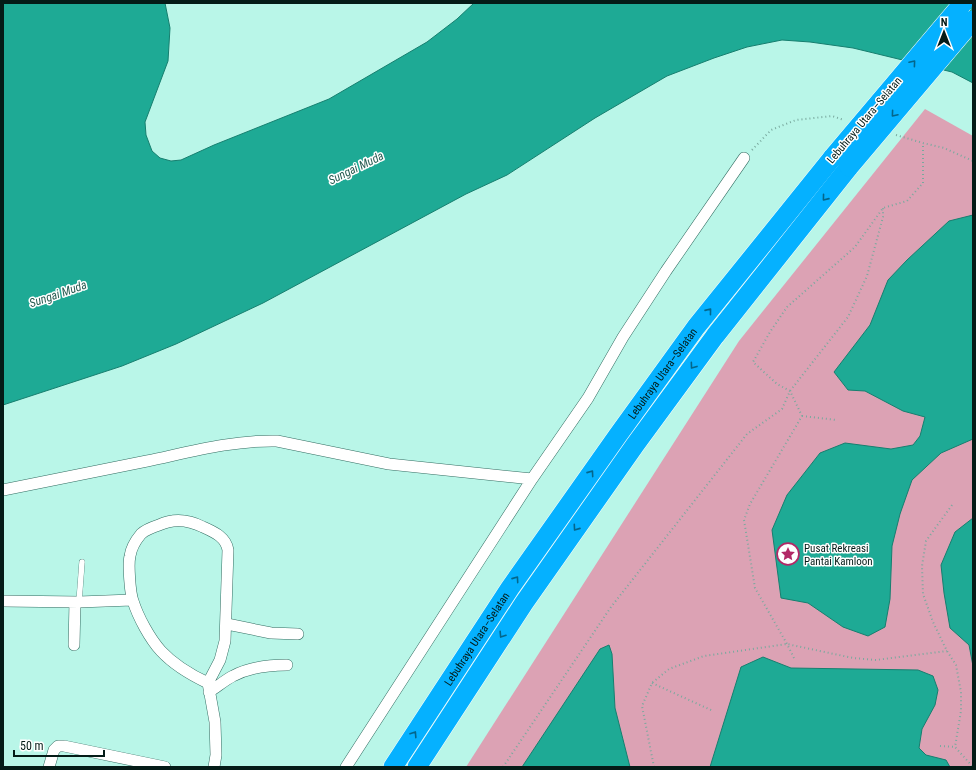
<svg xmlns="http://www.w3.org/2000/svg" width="976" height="770" font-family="'Roboto Condensed',sans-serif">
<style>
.green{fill:#dca2b4}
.water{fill:#1eaa95;stroke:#167f6f}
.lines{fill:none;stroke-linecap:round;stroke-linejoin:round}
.service-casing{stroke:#336d62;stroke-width:6}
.minor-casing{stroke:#336d62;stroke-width:12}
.motorway-casing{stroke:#fff;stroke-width:20}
.path{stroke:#79a99e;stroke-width:2;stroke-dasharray:1 3;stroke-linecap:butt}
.service{stroke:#fff;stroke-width:5.5}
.minor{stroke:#fff;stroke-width:11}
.motorway{stroke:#05b1ff;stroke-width:19}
.motorway-bridge-casing{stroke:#fff;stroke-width:20;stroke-linecap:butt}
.motorway-bridge{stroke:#05b1ff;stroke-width:19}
.oneway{stroke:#04668b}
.labels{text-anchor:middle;stroke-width:3;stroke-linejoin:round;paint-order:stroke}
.street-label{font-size:11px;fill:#041b17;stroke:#fff}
.poi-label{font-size:11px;fill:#041b17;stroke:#fff;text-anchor:start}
.water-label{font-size:12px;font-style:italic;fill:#2a5e54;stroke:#fff}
</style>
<rect width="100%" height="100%" fill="#b9f6e8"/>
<path class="green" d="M 925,109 L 973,136 L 973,767 L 466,767 L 739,341 Z"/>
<path class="water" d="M 3,3 L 165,3 L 170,28 L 168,61 L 145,122 L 146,135 L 152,151 L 160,158 L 171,161 L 181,160 L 214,145 L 329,99 L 427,42 L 457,19 L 474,3 L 973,3 L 973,83 L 952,72 L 853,48 L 810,42 L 782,40 L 747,47 L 714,58 L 667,76 L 595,118 L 507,175 L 466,194 L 263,303 L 176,344 L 122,366 L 3,405 Z
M 973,215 L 973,439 L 941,453 L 912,480 L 900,514 L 892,546 L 890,599 L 885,627 L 868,636 L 843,627 L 808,603 L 781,598 L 772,530 L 787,495 L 820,453 L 845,443 L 891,449 L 913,445 L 920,436 L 925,417 L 903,411 L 865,391 L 848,390 L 834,372 L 870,325 L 888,280 L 907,260 L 949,221 Z
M 973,518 L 973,666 L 969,645 L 950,628 L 944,593 L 941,565 L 955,532 Z
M 609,645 L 612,654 L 615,708 L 630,767 L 522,767 L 600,649 Z
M 763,657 L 791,668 L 918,670 L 933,676 L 938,690 L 935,705 L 922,729 L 919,748 L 926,755 L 946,760 L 950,767 L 710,767 L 741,667 Z"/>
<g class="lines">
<g class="service-casing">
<path id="service" d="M 79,602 L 82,562"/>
</g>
<g class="minor-casing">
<path id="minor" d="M 3,490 C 51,480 99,471 147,461 C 190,452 233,440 277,441 L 389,464 L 532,479
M 3,601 L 79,602 L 132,600
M 227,624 L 271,633 L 298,634
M 74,645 L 75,602
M 208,683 C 191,675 174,665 161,651 C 150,639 138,617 133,601 C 130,593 128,564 130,556 C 131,549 136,540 141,534 C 145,530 153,527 159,525 C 174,518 189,520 203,527 C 214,532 226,537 228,550 L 225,641 L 220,660 L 208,683 L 215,722 L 216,755 L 214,767
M 209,692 C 217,687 225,680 233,676 C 250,667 268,665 287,665
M 49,767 L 54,750 L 58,746 L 64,746 L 165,767
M 346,767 L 532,479 L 588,398 L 623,337 L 666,271 L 744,158"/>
</g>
<g class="motorway-casing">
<g id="motorway">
<path id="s1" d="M 393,767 L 510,588 L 618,435 L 696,327 L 833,157"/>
<path d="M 417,767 L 524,603 L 635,445 L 715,336 L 849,167"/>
</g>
</g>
<path class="path" d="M 896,135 L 923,143 L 944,148 L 973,161
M 752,150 L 771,130 L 796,120 L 832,116 L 844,120
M 802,416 L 837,420
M 952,505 L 926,541 L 922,566 L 923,594 L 933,622 L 947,651 L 956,665 L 961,692 L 961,711 L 955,747 L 973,767
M 794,658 L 787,644 L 755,588 L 744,520 L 750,504 L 802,416 L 790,391 L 777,384 L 753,362 L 770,332 L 787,307 L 855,247 L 883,208 L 907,201 L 923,183 L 923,143
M 652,683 L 713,711
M 940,746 L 955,747
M 503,767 L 611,607 L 747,434 L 782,409 L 790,391 L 848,317 L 867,276 L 883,217 L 883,208
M 654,767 L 642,706 L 652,683 L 669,669 L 704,656 L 787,644 L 853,658 L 876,660 L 947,651"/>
<use href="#service" class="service"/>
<use href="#minor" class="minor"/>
<use href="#motorway" class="motorway"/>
<g class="motorway-bridge-casing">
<path id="motorway-bridge" d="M 833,157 L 963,3
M 849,167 L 973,20"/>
</g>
<use href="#motorway-bridge" class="motorway-bridge"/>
</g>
<defs><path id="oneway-chevron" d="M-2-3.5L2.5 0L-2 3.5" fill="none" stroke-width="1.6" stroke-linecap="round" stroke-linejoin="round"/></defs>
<g class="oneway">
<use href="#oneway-chevron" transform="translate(913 63) rotate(-50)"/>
<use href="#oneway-chevron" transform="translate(894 114) rotate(130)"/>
<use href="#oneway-chevron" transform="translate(825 198) rotate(129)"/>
<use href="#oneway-chevron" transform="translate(709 311) rotate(-51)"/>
<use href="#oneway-chevron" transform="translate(693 366) rotate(126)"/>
<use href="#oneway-chevron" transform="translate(591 473) rotate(-55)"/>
<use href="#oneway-chevron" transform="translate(576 528) rotate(125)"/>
<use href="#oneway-chevron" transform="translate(516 579) rotate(-55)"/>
<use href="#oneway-chevron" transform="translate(502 635) rotate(123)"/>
<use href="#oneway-chevron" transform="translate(414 734) rotate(-57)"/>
</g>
<defs>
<g id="sight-ring" transform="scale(1.15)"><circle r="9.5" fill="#fff" stroke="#b22866" stroke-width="1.5"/><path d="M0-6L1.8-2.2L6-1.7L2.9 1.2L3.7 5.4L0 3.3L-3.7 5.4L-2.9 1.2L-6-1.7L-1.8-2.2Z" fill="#b22866"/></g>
</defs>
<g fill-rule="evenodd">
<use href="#sight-ring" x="788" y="554"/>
</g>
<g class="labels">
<g class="street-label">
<text transform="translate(864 120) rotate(-50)" y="4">Lebuhraya Utara–Selatan</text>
<text dy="4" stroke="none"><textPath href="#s1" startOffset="477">Lebuhraya Utara–Selatan</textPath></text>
<text dy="4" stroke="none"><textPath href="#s1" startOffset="153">Lebuhraya Utara–Selatan</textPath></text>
</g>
<g class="poi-label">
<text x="804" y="552">Pusat Rekreasi<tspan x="804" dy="13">Pantai Kamloon</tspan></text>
</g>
<g class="water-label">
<text transform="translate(356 168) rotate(-26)" y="4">Sungai Muda</text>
<text transform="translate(58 294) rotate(-19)" y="4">Sungai Muda</text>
</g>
</g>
<rect width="976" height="770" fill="none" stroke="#041b17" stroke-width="8"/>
<g transform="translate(944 32)" stroke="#ffffff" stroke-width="3" paint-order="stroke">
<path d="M0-3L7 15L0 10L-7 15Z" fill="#041b17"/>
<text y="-6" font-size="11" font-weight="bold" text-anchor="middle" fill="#041b17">N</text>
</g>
<path d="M14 750v6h90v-6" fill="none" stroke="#041b17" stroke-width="2"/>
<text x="20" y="750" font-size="12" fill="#041b17" stroke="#ffffff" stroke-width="3" paint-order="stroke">50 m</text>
</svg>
